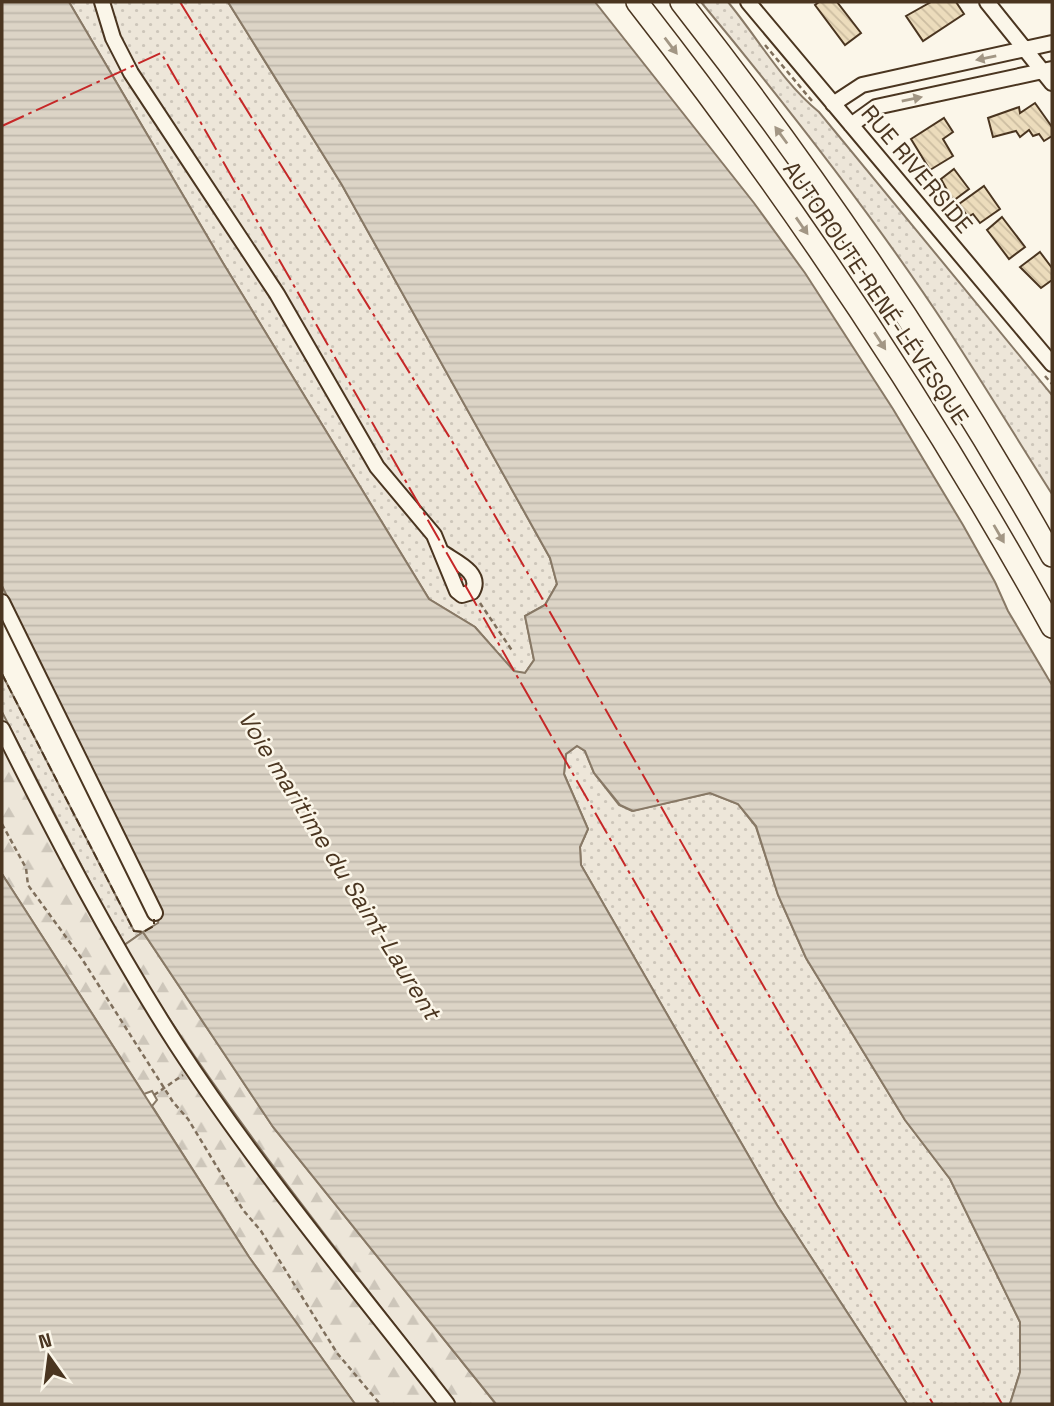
<svg xmlns="http://www.w3.org/2000/svg" width="1054" height="1406" font-family="'Space Grotesk',sans-serif">
<style>
.green{fill:url(#green-dots);stroke:#887966;stroke-width:2}
.forest{fill:url(#forest-firs);stroke:#887966;stroke-width:2}
.water{fill:url(#water-rules);stroke:#887966;stroke-width:2}
.building{fill:url(#building-back-hatch);stroke:#4a3520;stroke-width:2}
.lines{fill:none;stroke-linecap:round;stroke-linejoin:round}
.minor-casing{stroke:#4a3520;stroke-width:18}
.highway-casing{stroke:#4a3520;stroke-width:24}
.path{stroke:#7f6f5c;stroke-width:2.5;stroke-dasharray:5 3.5;stroke-linecap:butt}
.minor{stroke:#fbf6e9;stroke-width:14}
.highway{stroke:#fbf6e9;stroke-width:21}
.fence{stroke:#4a3520;stroke-width:2;stroke-dasharray:9 3.5;stroke-linecap:butt}
.power{stroke:#c62828;stroke-width:2;stroke-dasharray:24 5 3.5 5;stroke-linecap:butt}
.oneway{fill:#a29684}
.labels{text-anchor:middle;stroke-width:5;stroke-linejoin:round;paint-order:stroke}
.street-label{font-size:23px;fill:#4a3520;stroke:#fbf6e9}
.water-label{font-size:24px;font-style:italic;fill:#4a3520;stroke:#fbf6e9}
</style>
<defs>
<pattern id="green-dots" width="8" height="8" patternUnits="userSpaceOnUse" patternTransform="scale(1.75)"><rect width="8" height="8" fill="#ede6d9"/><path d="M2 2h.1M6 6h.1" fill="none" stroke="#cdc6ba" stroke-width="1.8" stroke-linecap="round"/></pattern>
<pattern id="forest-firs" width="22" height="20" patternUnits="userSpaceOnUse" patternTransform="scale(1.75)"><rect width="22" height="20" fill="#ede6d9"/><path d="M5 1l3.5 6h-7zM16 11l3.5 6h-7z" fill="#cdc6ba"/></pattern>
<pattern id="water-rules" width="6" height="5" patternUnits="userSpaceOnUse" patternTransform="scale(1.75)"><rect width="6" height="5" fill="#dcd4c6"/><path d="M0 2.5h6" fill="none" stroke="#beb7aa"/></pattern>
<pattern id="building-back-hatch" width="6" height="6" patternUnits="userSpaceOnUse" patternTransform="scale(1.75)"><rect width="6" height="6" fill="#ecdcbc"/><path d="M-1 5l2 2M0 0l6 6M5-1l2 2" fill="none" stroke="#ccbda1"/></pattern>
</defs>
<rect width="100%" height="100%" fill="#fbf6e9"/>
<path class="green" d="M 69,2 L 228,2 L 342,185 L 550,558 L 557,584 L 545,605 L 525,616 L 534,660 L 525,673 L 514,672 L 475,627 L 429,599 L 223,263 Z
M 701,2 L 728,2 C 758,38 782,82 819,112 L 1052,395 L 1052,494 C 1017,439 983,383 947,328 C 872,214 788,107 701,2 Z
M 2,674 L 134,931 L 143,932 L 123,946 L 2,712 Z
M 577,746 L 585,751 L 594,773 L 619,805 L 632,811 L 710,793 L 738,804 L 756,827 L 778,895 L 806,958 L 905,1120 L 950,1179 L 1020,1322 L 1020,1372 L 1010,1404 L 907,1404 L 777,1205 L 581,865 L 580,847 L 588,829 L 564,774 L 566,754 Z"/>
<path class="forest" d="M 2,742 L 104,938 L 231,1134 L 438,1404 L 355,1404 L 249,1257 L 152,1106 L 157,1100 L 152,1091 L 144,1094 L 2,874 Z
M 143,932 L 273,1127 L 496,1404 L 456,1404 C 341,1255 221,1107 123,946 Z"/>
<path class="water" d="M 2,2 L 69,2 L 223,263 L 429,599 L 475,627 L 514,671 L 525,673 L 534,660 L 525,616 L 545,605 L 557,584 L 550,558 L 342,185 L 228,2 L 595,2 L 754,203 L 805,273 L 893,409 L 963,525 L 995,582 L 1008,611 L 1052,685 L 1052,1404 L 1010,1404 L 1020,1372 L 1020,1322 L 950,1179 L 905,1120 L 806,958 L 778,895 L 756,826 L 738,804 L 710,793 L 633,811 L 620,805 L 594,773 L 585,751 L 577,746 L 566,754 L 564,774 L 588,829 L 580,847 L 581,865 L 777,1205 L 907,1404 L 496,1404 L 273,1127 L 143,932 L 158,923 L 160,907 L 2,586 Z
M 2,874 L 249,1257 L 355,1404 L 2,1404 Z"/>
<path class="building" d="M 819,2 L 837,2 L 861,33 L 845,45 L 815,5 Z
M 931,2 L 956,2 L 964,14 L 923,41 L 906,16 Z
M 1035,103 L 1052,127 L 1052,136 L 1044,141 L 1039,134 L 1033,136 L 1029,130 L 1020,137 L 1016,131 L 993,137 L 988,118 L 1019,107 L 1020,113 Z
M 944,118 L 953,132 L 943,139 L 953,156 L 930,170 L 911,139 Z
M 954,169 L 969,189 L 953,201 L 941,179 Z
M 984,186 L 1000,209 L 980,223 L 973,214 L 968,217 L 959,204 Z
M 1002,217 L 1025,247 L 1009,259 L 987,230 Z
M 1040,252 L 1052,268 L 1052,280 L 1041,288 L 1020,267 Z"/>
<g class="lines">
<g class="minor-casing">
<path id="minor" d="M 102,2 L 113,38 L 131,73 L 277,294 L 377,467 L 434,535 L 457,591 L 462,595 L 472,592 C 483,573 456,562 443,553
M 748,2 L 1052,364
M 987,2 L 1052,83
M 833,104 L 862,85 L 1052,43
M 851,125 L 876,107 L 1052,69
M 2,602 L 155,913
M 2,729 C 56,837 111,943 176,1044 C 258,1170 355,1286 447,1404"/>
</g>
<g class="highway-casing">
<path id="highway" d="M 637,2 C 791,199 931,408 1052,627
M 681,2 C 818,177 943,362 1052,556"/>
</g>
<path class="path" d="M 765,45 L 812,101
M 1045,376 L 1052,384
M 480,603 L 513,652
M 2,824 L 26,868 L 28,885 L 82,959 L 173,1102 L 188,1119 L 243,1210 L 261,1231 L 337,1353 L 380,1404
M 154,1095 L 183,1075"/>
<use href="#minor" class="minor"/>
<use href="#highway" class="highway"/>
<path class="fence" d="M 2,674 L 134,931 L 143,932 L 154,926 L 154,919"/>
<path class="power" d="M 180,2 L 458,451 L 1002,1404
M 2,126 L 161,53 L 933,1404"/>
</g>
<defs><path id="oneway-solid" d="M-6-.8H1V-3.2L6.5 0L1 3.2V.8H-6Z" transform="scale(1.75)"/></defs>
<g class="oneway">
<use href="#oneway-solid" transform="translate(671 46) rotate(53)"/>
<use href="#oneway-solid" transform="translate(986 58) rotate(168)"/>
<use href="#oneway-solid" transform="translate(912 99) rotate(-12)"/>
<use href="#oneway-solid" transform="translate(781 135) rotate(-126)"/>
<use href="#oneway-solid" transform="translate(802 226) rotate(55)"/>
<use href="#oneway-solid" transform="translate(880 341) rotate(57)"/>
<use href="#oneway-solid" transform="translate(999 534) rotate(60)"/>
</g>
<g class="labels">
<g class="street-label">
<text transform="translate(917 169) rotate(50)" y="8">RUE RIVERSIDE</text>
<text transform="translate(876 293) rotate(56)" y="8">AUTOROUTE RENÉ-LÉVESQUE</text>
</g>
<g class="water-label">
<text transform="translate(339 865) rotate(58)" y="8">Voie maritime du Saint-Laurent</text>
</g>
</g>
<rect width="1054" height="1406" fill="none" stroke="#4a3520" stroke-width="7"/>
<g transform="translate(49 1357) rotate(346)" stroke="#fbf6e9" stroke-width="5" paint-order="stroke">
<path d="M0-5L12 26L0 18L-12 26Z" fill="#4a3520"/>
<text y="-10" font-size="19" font-weight="bold" text-anchor="middle" fill="#4a3520">N</text>
</g>
</svg>
